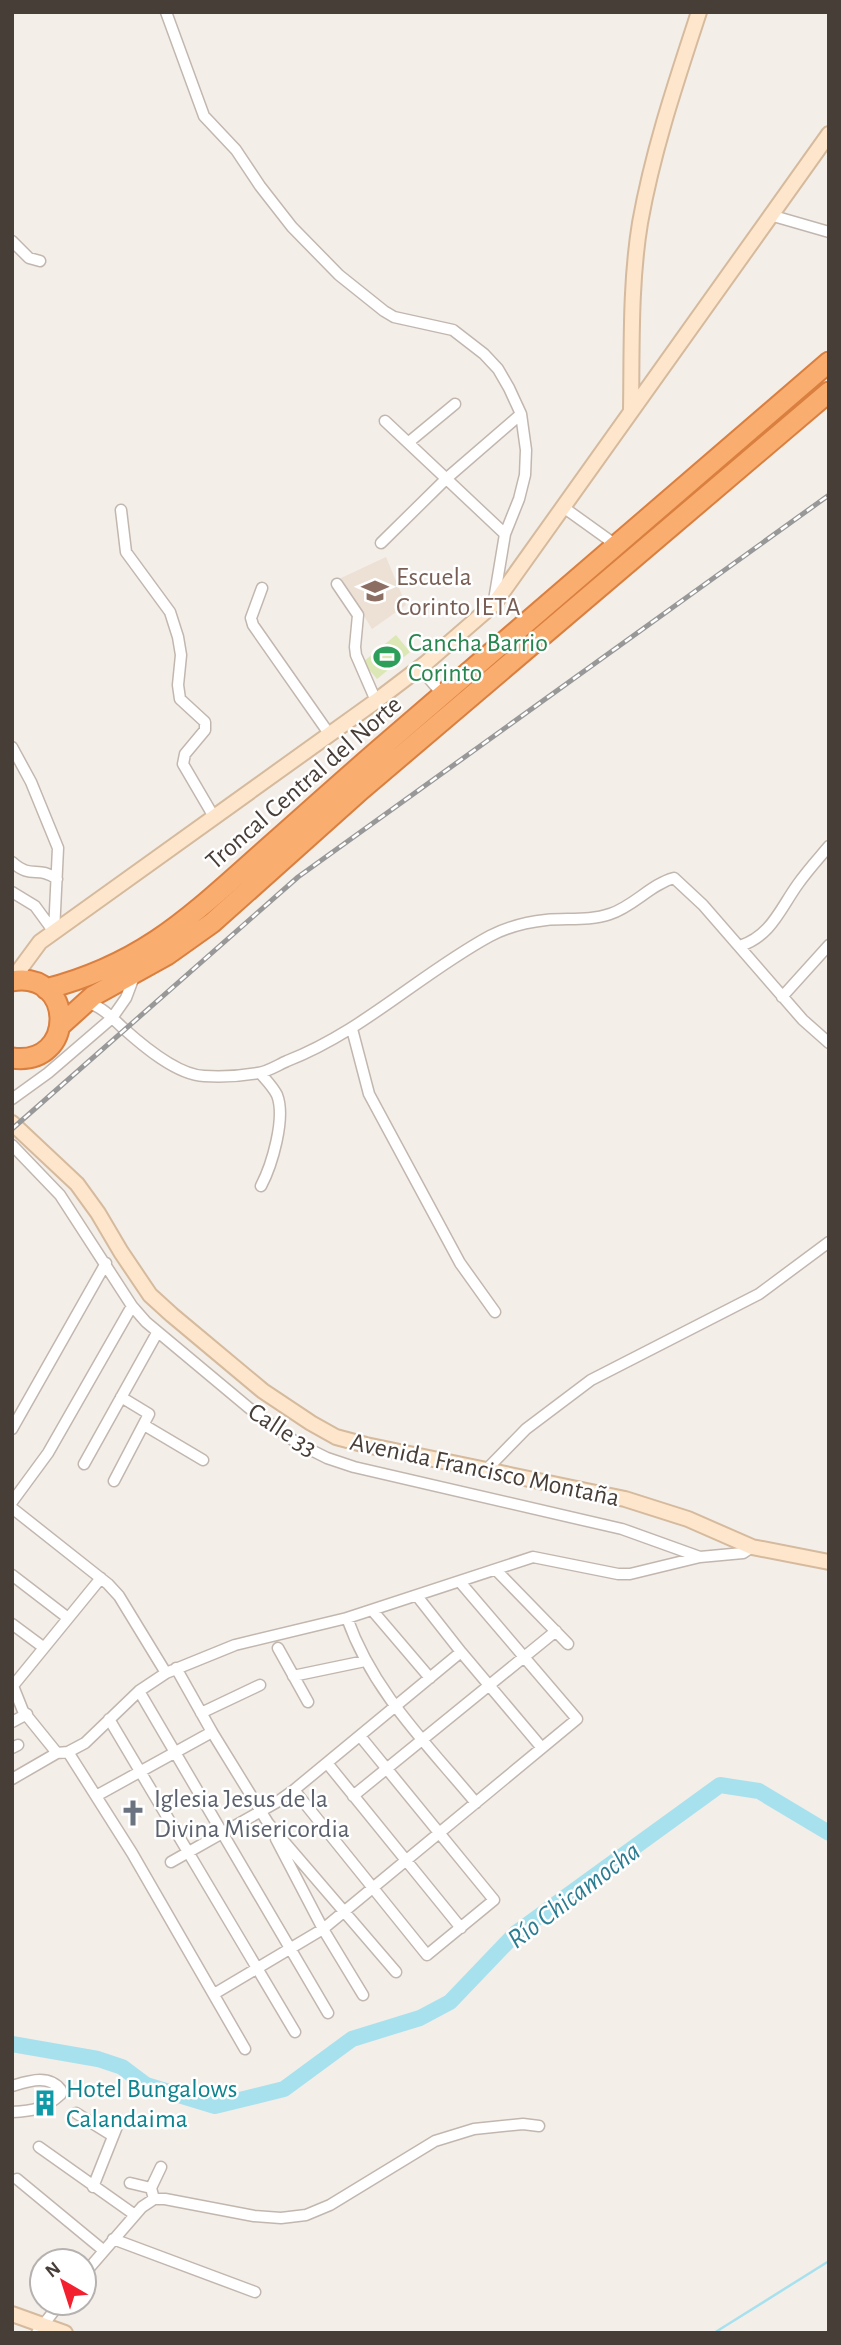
<svg xmlns="http://www.w3.org/2000/svg" width="841" height="2345" font-family="'Alegreya Sans',sans-serif">
<style>
.education{fill:#ede0d4}
.garden{fill:#dbe7b4}
.lines{fill:none;stroke-linecap:round;stroke-linejoin:round}
.stream{stroke:#a8e1ee;stroke-width:2.5}
.river{stroke:#a8e1ee;stroke-width:16}
.street-casing{stroke:#c2b7af;stroke-width:13}
.secondary-casing{stroke:#d5ba9d;stroke-width:18}
.highway-casing{stroke:#d97f3f;stroke-width:23}
.street{stroke:#fff;stroke-width:10}
.secondary{stroke:#fde6cb;stroke-width:14}
.highway{stroke:#f9ad6f;stroke-width:19}
.rail-casing{stroke:#989898;stroke-width:5}
.rail{stroke:#fff;stroke-width:2.5;stroke-dasharray:8;stroke-linecap:butt}
.labels{text-anchor:middle;stroke-width:5;stroke-linejoin:round;paint-order:stroke}
.education-label{font-size:26px;fill:#785e54;stroke:#fff;text-anchor:start}
.leisure-label{font-size:26px;fill:#27864d;stroke:#fff;text-anchor:start}
.street-label{font-size:26px;fill:#483e38;stroke:#fff}
.worship-label{font-size:26px;fill:#5b616d;stroke:#fff;text-anchor:start}
.culture-label{font-size:26px;fill:#0d838f;stroke:#fff;text-anchor:start}
.water-label{font-size:28px;font-style:italic;fill:#2c7c91;stroke:#fff}
</style>
<rect width="100%" height="100%" fill="#f4eee9"/>
<path class="education" d="M 386,557 L 406,605 L 372,629 L 341,578 Z"/>
<path class="garden" d="M 396,635 L 410,652 L 377,679 L 363,662 Z"/>
<g class="lines">
<path class="stream" d="M 714,2333 L 829,2261"/>
<path class="river" d="M 12,2044 L 98,2059 L 122,2067 L 146,2085 L 215,2106 L 284,2089 L 352,2039 L 420,2018 L 450,2002 L 516,1933 L 720,1785 L 759,1791 L 829,1833"/>
<g class="street-casing">
<path id="street" d="M 166,12 L 204,116 L 236,150 L 260,186 L 292,227 L 339,275 L 384,311 L 394,317 L 453,330 L 484,354 L 498,369 L 509,388 L 521,414 L 526,450 L 525,475 L 519,499 L 505,534 L 494,600
M 770,215 L 829,232
M 12,241 L 29,258 L 40,261
M 385,421 L 505,534
M 409,442 L 455,404
M 563,507 L 616,545
M 121,510 L 126,552 L 170,612 L 178,637 L 181,655 L 178,685 L 180,699 L 205,722 L 205,730 L 185,754 L 183,764 L 214,817
M 381,543 L 447,478 L 521,414
M 337,584 L 358,615 L 355,647 L 356,655 L 376,701
M 262,588 L 251,618 L 253,625 L 330,735
M 420,668 L 443,695
M 12,747 L 31,782 L 58,848 L 54,932
M 12,862 C 32,880 37,865 57,879
M 12,892 L 35,906 L 54,932
M 740,946 C 771,936 780,909 798,884 C 807,871 818,859 829,846
M 782,997 L 829,945
M 84,1002 C 101,1005 111,1017 123,1028 C 143,1046 177,1075 204,1076 C 221,1077 241,1076 258,1073 C 267,1072 278,1065 287,1061 C 362,1032 420,974 490,936 C 507,927 528,922 546,920 C 567,918 590,921 610,914 C 633,907 651,884 674,878 L 703,905 L 803,1020 L 829,1043
M 352,1029 L 369,1094 L 460,1263 L 495,1312
M 260,1073 C 266,1080 273,1087 277,1095 C 286,1118 272,1165 261,1186
M 12,1099 L 48,1073 L 112,1018 L 126,998 L 135,974
M 12,1145 L 60,1195 L 132,1306 L 146,1322 L 249,1408 L 297,1443 L 327,1458 L 354,1467 L 622,1529 L 700,1557
M 144,1425 L 203,1460
M 12,1429 L 106,1263
M 84,1464 L 157,1333
M 487,1469 L 526,1429 L 591,1380 L 759,1294 L 829,1242
M 114,1481 L 149,1414 L 121,1397
M 12,1502 L 48,1453 L 132,1306
M 12,1508 L 108,1584 L 119,1596 L 166,1673
M 496,1570 L 568,1644
M 12,1575 L 68,1618
M 417,1596 L 461,1652 L 542,1748
M 372,1610 L 430,1678
M 347,1618 C 373,1692 427,1744 476,1803
M 12,1624 L 43,1647
M 278,1648 L 308,1702
M 176,1668 L 212,1732 L 268,1823 L 396,1972
M 293,1676 L 365,1661
M 13,1686 L 23,1711 L 57,1753 L 68,1752 L 85,1743 L 139,1691 L 166,1673 L 235,1645 L 347,1618 L 533,1557 L 618,1574 L 630,1574 L 700,1557 L 743,1553 L 752,1547
M 12,1687 L 101,1578
M 139,1691 L 328,2013
M 201,1713 L 260,1685
M 109,1719 L 295,2032
M 12,1722 L 27,1714
M 12,1748 L 18,1745
M 68,1752 L 132,1853 L 245,2049
M 327,1763 L 461,1928
M 12,1779 L 57,1753
M 294,1790 L 427,1955 L 494,1900 L 360,1736
M 96,1796 L 212,1732
M 353,1796 L 556,1631
M 276,1839 L 323,1929 L 363,1995
M 171,1862 L 277,1802 L 294,1790 L 461,1652
M 214,1994 L 323,1929 L 577,1719 L 460,1582
M 12,2086 C 29,2081 49,2074 61,2090 L 61,2094 C 45,2109 33,2111 12,2112
M 76,2113 L 113,2136
M 39,2147 L 135,2215
M 17,2179 L 103,2250
M 130,2183 L 151,2188
M 93,2187 L 118,2124
M 154,2199 L 151,2188 L 161,2167
M 113,2239 L 255,2292
M 84,2274 L 142,2207 L 154,2199 L 165,2199 L 254,2216 L 281,2218 L 306,2215 L 330,2205 L 435,2141 L 474,2129 L 523,2124 L 539,2126
M 37,2333 L 60,2303"/>
</g>
<g class="secondary-casing">
<path id="secondary" d="M 631,410 C 632,348 630,284 640,223 C 653,150 676,82 699,12
M 12,980 L 40,942 L 376,701 L 426,663 L 494,604 L 829,134
M 12,1123 L 77,1184 L 98,1213 L 121,1252 L 150,1295 L 172,1315 L 263,1391 L 311,1423 L 336,1437 L 366,1445 L 625,1499 L 688,1519 L 752,1547 L 829,1562
M 12,2314 L 65,2333"/>
</g>
<g class="highway-casing">
<path id="highway" d="M 12,981 C 75,970 77,1067 12,1058
M 46,989 C 143,964 190,917 262,853 C 304,816 346,778 389,741 C 536,615 682,488 829,362
M 61,1025 L 93,996 L 167,955 L 212,923 L 362,789 L 829,392"/>
</g>
<use href="#street" class="street"/>
<use href="#secondary" class="secondary"/>
<use href="#highway" class="highway"/>
<g class="rail-casing">
<path id="rail" d="M 12,1129 L 298,877 L 829,495"/>
</g>
<use href="#rail" class="rail"/>
</g>
<defs>
<g id="school-bare" transform="scale(2.1)"><path d="M0-5L7-2L0 1L-7-2ZM-4 1L0 2.5L4 1V4Q0 6-4 4Z" fill="#8d6e63" stroke="#fff" stroke-width="2.5" paint-order="stroke"/></g>
<g id="stadium-bare" transform="scale(2.1)"><path d="M0-5a6.5 5 0 1 0 0 10a6.5 5 0 1 0 0-10ZM-3.5-1.8h7v3.6h-7Z" fill="#2e9e5b" stroke="#fff" stroke-width="2.5" paint-order="stroke"/></g>
<g id="church-bare" transform="scale(2.1)"><path d="M-1.2-6h2.4v3.5h3.3v2.4h-3.3V6h-2.4V-.1h-3.3v-2.4h3.3Z" fill="#6b7280" stroke="#fff" stroke-width="2.5" paint-order="stroke"/></g>
<g id="building-bare" transform="scale(2.1)"><path d="M-4-6H4V6H1V3H-1V6H-4ZM-2.5-4.3h1.7v1.8h-1.7ZM.8-4.3h1.7v1.8H.8ZM-2.5-1h1.7V.8h-1.7ZM.8-1h1.7V.8H.8Z" fill="#0f9aa8" stroke="#fff" stroke-width="2.5" paint-order="stroke"/></g>
</defs>
<g fill-rule="evenodd">
<use href="#school-bare" x="375" y="591"/>
<use href="#stadium-bare" x="387" y="657"/>
<use href="#church-bare" x="133" y="1813"/>
<use href="#building-bare" x="45" y="2103"/>
</g>
<g class="labels">
<g class="education-label">
<text x="396" y="585">Escuela<tspan x="396" dy="30">Corinto IETA</tspan></text>
</g>
<g class="leisure-label">
<text x="408" y="651">Cancha Barrio<tspan x="408" dy="30">Corinto</tspan></text>
</g>
<g class="street-label">
<text transform="translate(303 782) rotate(-41)" y="9">Troncal Central del Norte</text>
<text transform="translate(283 1429) rotate(33)" y="9">Calle 33</text>
<text transform="translate(485 1469) rotate(12)" y="9">Avenida Francisco Montaña</text>
</g>
<g class="worship-label">
<text x="154" y="1807">Iglesia Jesus de la<tspan x="154" dy="30">Divina Misericordia</tspan></text>
</g>
<g class="culture-label">
<text x="66" y="2097">Hotel Bungalows<tspan x="66" dy="30">Calandaima</tspan></text>
</g>
<g class="water-label">
<text transform="translate(573 1894) rotate(-37)" y="10">Río Chicamocha</text>
</g>
</g>
<rect width="841" height="2345" fill="none" stroke="#483e38" stroke-width="28"/>
<g transform="translate(63 2282) rotate(321)"><circle r="33" fill="#ffffff" stroke="#b6b2af" stroke-width="2"/>
<path d="M0-5L12 26L0 18L-12 26Z" fill="#f3212f"/>
<text y="-10" font-size="19" font-weight="bold" text-anchor="middle" fill="#483e38">N</text>
</g>
</svg>
